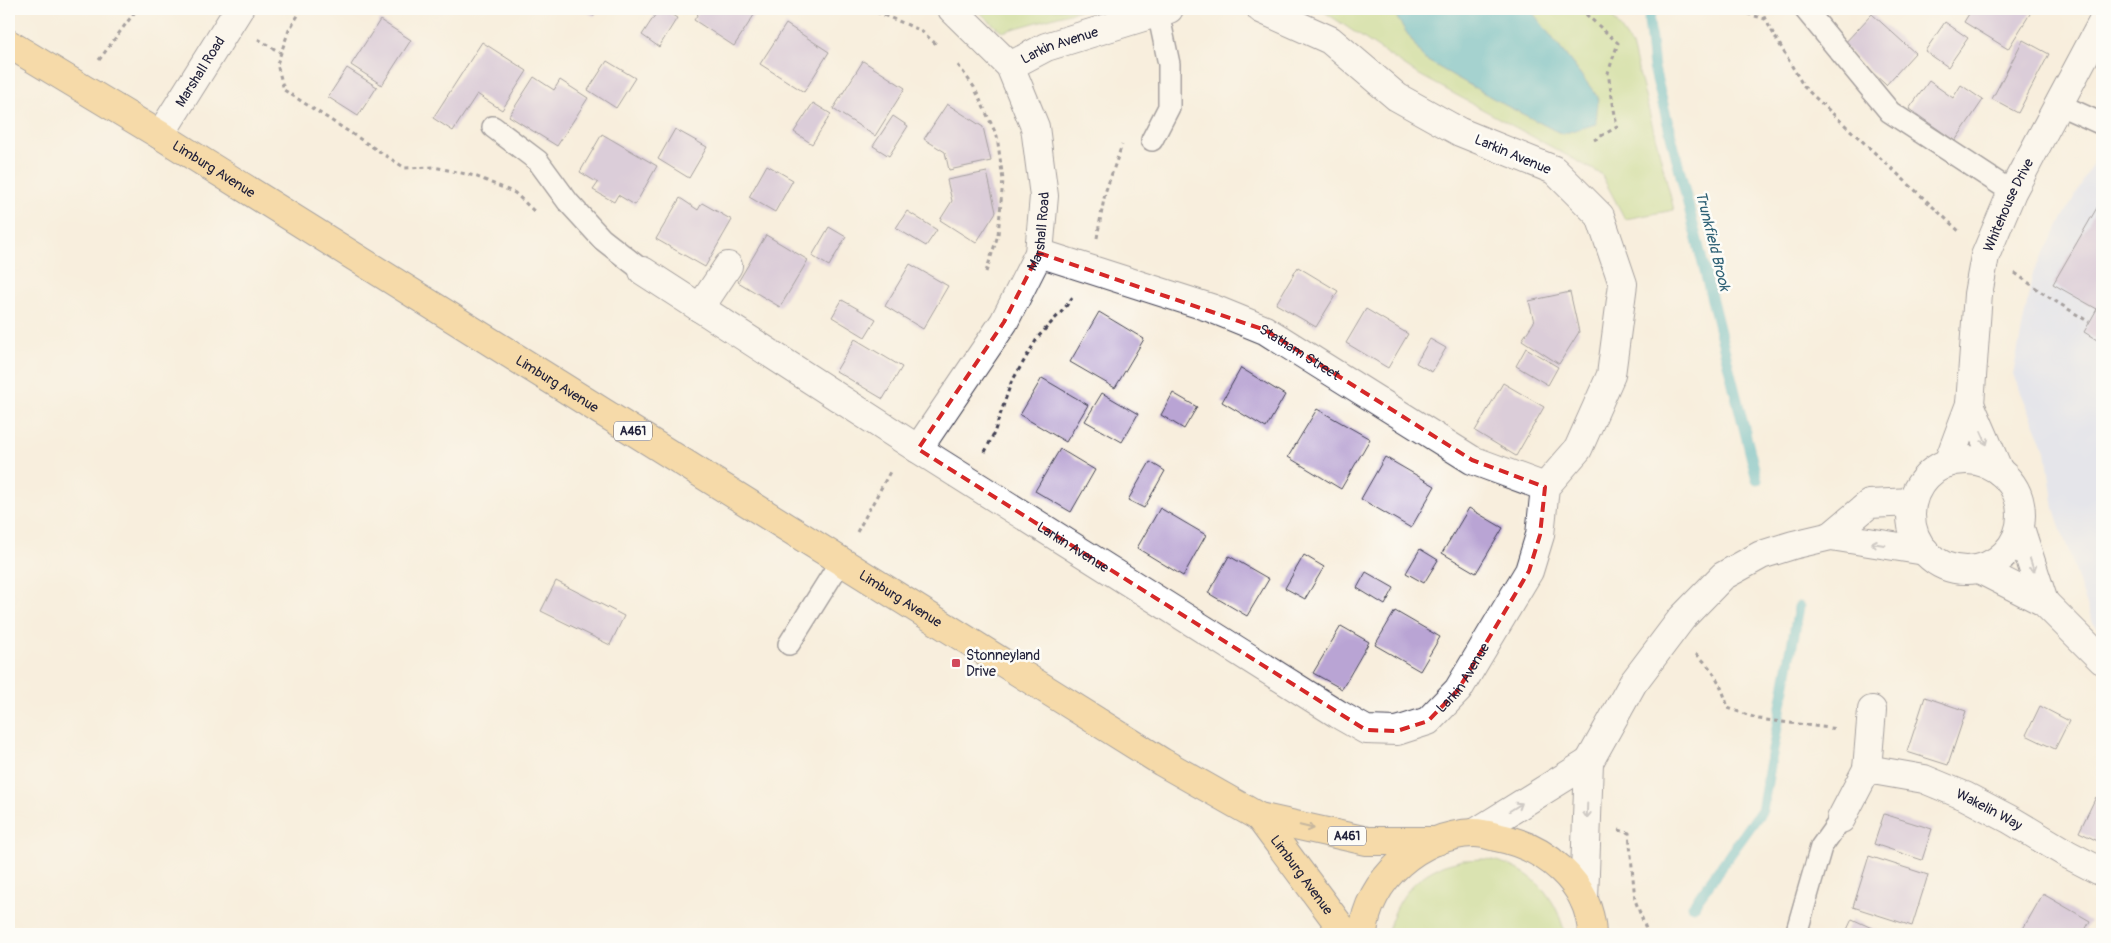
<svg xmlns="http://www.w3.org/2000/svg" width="2111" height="943" font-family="Pangolin,sans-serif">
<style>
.built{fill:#cfdafa}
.green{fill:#b7d67d;stroke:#6c7c5c}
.water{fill:#42b0be;stroke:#32697c}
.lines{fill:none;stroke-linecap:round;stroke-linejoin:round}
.stream{stroke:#42b0be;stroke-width:11}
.building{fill:#b9a4d4}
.service-casing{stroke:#424153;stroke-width:24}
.minor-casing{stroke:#424153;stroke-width:30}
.primary-casing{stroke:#424153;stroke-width:30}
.path{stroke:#424153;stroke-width:3;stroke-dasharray:4 4;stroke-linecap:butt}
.service{stroke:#fff;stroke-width:21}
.minor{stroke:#fff;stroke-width:28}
.primary{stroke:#f3c26a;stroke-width:28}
.oneway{stroke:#9c9ca7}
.oneway2{stroke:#8a7252}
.marked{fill:none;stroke:#d62828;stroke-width:4;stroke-dasharray:10 6;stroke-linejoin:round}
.poi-dot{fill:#d1495b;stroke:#fdfcf7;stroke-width:2}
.labels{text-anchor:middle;stroke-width:5;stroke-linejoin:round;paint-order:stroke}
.shield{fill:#fdfcf7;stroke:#646373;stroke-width:1}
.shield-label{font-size:12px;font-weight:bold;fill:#22223b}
.street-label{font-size:14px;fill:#22223b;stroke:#fdfcf7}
.poi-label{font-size:14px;fill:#22223b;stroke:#fdfcf7;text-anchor:start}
.water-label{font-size:15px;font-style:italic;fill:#306276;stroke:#fdfcf7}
</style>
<rect width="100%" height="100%" fill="#fdfcf7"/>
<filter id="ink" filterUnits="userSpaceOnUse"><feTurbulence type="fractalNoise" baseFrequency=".02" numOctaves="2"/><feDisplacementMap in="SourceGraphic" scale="10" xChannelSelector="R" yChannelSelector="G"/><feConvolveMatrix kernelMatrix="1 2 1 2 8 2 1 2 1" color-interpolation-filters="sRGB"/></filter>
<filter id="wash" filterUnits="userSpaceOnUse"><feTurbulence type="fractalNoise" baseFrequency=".0096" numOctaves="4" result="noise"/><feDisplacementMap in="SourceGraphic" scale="20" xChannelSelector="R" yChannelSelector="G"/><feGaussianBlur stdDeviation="1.12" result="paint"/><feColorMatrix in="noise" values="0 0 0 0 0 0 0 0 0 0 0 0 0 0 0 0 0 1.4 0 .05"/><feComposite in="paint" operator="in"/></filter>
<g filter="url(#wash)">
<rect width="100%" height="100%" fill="#f8eedd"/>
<path class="built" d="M 2102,146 L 2102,630 L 2093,623 L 2054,509 L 2046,451 L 2013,374 L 2033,273 Z"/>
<path class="green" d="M 976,9 L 1083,9 L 1002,32 Z
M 1320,9 L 1400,9 L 1397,18 L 1424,59 L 1505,105 L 1562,134 L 1598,97 L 1530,9 L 1607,9 L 1632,45 L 1674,210 L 1625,219 L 1601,174 L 1414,72 Z
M 1462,860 C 1472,860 1484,858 1493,860 C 1533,870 1556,896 1565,934 L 1387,934 C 1395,906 1406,885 1433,870 C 1441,865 1453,863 1462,860 Z"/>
<path class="water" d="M 1400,9 L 1530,9 L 1598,97 L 1596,124 L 1562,134 L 1505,105 L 1424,59 L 1397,18 Z"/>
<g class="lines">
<path class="stream" d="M 1651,9 L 1649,21 L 1654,68 L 1757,480
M 1693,906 L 1762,810 L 1799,607"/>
</g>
<g id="blocks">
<path class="building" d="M 582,9 L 599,9 L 594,16 Z
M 659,9 L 663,9 L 677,18 L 659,47 L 642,35 Z
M 701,9 L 758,9 L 734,46 L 694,20 Z
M 1972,9 L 2033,9 L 2008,49 L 1964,22 Z
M 1872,14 L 1915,53 L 1886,85 L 1843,45 Z
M 380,20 L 411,40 L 382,85 L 351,65 Z
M 1945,22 L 1968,38 L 1948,67 L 1925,51 Z
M 786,24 L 829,52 L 804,92 L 760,64 Z
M 2023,40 L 2049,54 L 2018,113 L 1992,99 Z
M 482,42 L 527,71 L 502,110 L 477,94 L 453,131 L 433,118 Z
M 607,61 L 635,78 L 616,108 L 588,90 Z
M 863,61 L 905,88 L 875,136 L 833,109 Z
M 347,68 L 377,87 L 358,116 L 328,97 Z
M 534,77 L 554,90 L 560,80 L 588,98 L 557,146 L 509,116 Z
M 1929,81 L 1953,98 L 1961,85 L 1983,100 L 1955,141 L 1909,109 Z
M 813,103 L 831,114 L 812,144 L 794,132 Z
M 947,104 L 983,127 L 991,161 L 949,170 L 945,152 L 924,139 Z
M 893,116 L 908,126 L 889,156 L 873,146 Z
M 675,129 L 707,147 L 689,178 L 658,159 Z
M 602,134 L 657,166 L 635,205 L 618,195 L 614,202 L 593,190 L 598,183 L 580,172 Z
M 767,165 L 793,180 L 775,212 L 749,197 Z
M 987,172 L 996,212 L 976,243 L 940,220 L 952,201 L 947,180 Z
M 680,198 L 698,210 L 702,203 L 732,220 L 705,267 L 656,239 Z
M 2102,199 L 2102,343 L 2084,332 L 2097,309 L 2053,284 Z
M 907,211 L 937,230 L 926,246 L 896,228 Z
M 829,227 L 846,237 L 829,266 L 812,256 Z
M 766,235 L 808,260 L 780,307 L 738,282 Z
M 910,264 L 948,286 L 923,329 L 885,306 Z
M 1298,267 L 1338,291 L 1316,327 L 1276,304 Z
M 1570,292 L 1579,332 L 1559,364 L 1522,340 L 1534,322 L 1529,301 Z
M 842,300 L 876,319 L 865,337 L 832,317 Z
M 1366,309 L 1408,334 L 1388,368 L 1346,343 Z
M 1099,312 L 1144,339 L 1115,388 L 1070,362 Z
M 855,339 L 902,367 L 883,399 L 836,371 Z
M 1430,339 L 1446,348 L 1432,372 L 1416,363 Z
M 1526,348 L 1558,367 L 1548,385 L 1516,366 Z
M 1241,368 L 1285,395 L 1266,428 L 1222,402 Z
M 1042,378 L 1088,405 L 1066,442 L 1020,415 Z
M 1503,383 L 1544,407 L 1516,456 L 1475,431 Z
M 1102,393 L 1138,414 L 1122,442 L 1085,421 Z
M 1173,393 L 1197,407 L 1184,429 L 1161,415 Z
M 1317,409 L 1370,439 L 1341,489 L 1288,457 Z
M 1060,449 L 1095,470 L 1071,512 L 1035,491 Z
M 1385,457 L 1435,486 L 1411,528 L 1361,499 Z
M 1150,462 L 1165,471 L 1144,508 L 1128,500 Z
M 1160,508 L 1206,535 L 1183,576 L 1137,548 Z
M 1469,508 L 1503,528 L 1476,573 L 1442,553 Z
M 1420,549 L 1438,560 L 1424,583 L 1406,573 Z
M 1304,555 L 1324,567 L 1305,599 L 1285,588 Z
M 1229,556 L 1269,579 L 1247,616 L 1208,593 Z
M 1366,572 L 1394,588 L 1385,605 L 1357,588 Z
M 556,581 L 624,616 L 610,645 L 541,611 Z
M 1395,611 L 1440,637 L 1420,671 L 1375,645 Z
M 1341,626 L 1369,642 L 1342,689 L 1313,673 Z
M 1925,697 L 1966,711 L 1948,765 L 1907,752 Z
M 2040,706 L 2069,721 L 2055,749 L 2026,735 Z
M 2096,797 L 2102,801 L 2102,843 L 2079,832 Z
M 1884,814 L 1932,829 L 1922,860 L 1874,844 Z
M 1869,856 L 1928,875 L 1912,926 L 1853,907 Z
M 2043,894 L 2090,921 L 2083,934 L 2020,934 Z
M 1852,919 L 1885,934 L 1845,934 Z"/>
</g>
</g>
<g filter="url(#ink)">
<use href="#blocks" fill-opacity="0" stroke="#424153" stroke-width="1"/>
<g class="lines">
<g class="service-casing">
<path id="service" d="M 1805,9 L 1890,112 L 2012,192
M 2058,104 L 2102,124
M 493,127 L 538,161 L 568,202 L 602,239 L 643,271
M 1152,140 L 1169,107 L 1169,64 L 1158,12
M 789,644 L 841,561
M 1796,934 L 1821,847 L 1841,819"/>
</g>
<g class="minor-casing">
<g id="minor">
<path id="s1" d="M 1010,66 L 1046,47 L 1169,9"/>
<path id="s2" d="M 160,135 L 239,9"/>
<path id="s3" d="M 1039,253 L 1211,308 L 1265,330 L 1472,460 L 1545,487"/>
<path id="s4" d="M 643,271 L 918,449 L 1338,714 L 1366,730 L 1397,731 L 1428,721 L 1458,690 L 1529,571 L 1540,535 L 1545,487 L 1578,449 L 1611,375 L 1623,284 L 1600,216 L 1554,170 L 1460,132 L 1397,97 L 1330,40 L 1261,9"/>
<path d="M 700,308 L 728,266"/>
<path d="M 1970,404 L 1999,471"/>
<path id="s5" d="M 918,449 L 1004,322 L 1039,253 L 1044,196 L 1035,127 L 1010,66 L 952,9"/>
<circle cx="1966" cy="515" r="55"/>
<path id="s6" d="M 1948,463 L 1970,404 L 1978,294 L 1985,256 L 2012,192 L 2102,23"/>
<path d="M 2020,528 L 2044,602"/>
<path d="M 1831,536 L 1869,504 L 1912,502"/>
<path d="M 1979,569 L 2044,602 L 2102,660"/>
<path id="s7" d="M 1867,769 L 1924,779 L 1965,796 L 2009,819 L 2069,855 L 2102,872"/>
<path d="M 1841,819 L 1867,769 L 1872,710"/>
<path d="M 1475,833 L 1589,762"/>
<path d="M 1584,900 L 1589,762 L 1633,683 L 1682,618 L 1723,576 L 1761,555 L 1793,545 L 1831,536 L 1925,551"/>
</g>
</g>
<g class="primary-casing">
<g id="primary">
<path id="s8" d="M 9,44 L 160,135 L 1162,762 L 1259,817 L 1367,841 L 1437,841"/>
<path id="s9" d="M 1259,817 L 1346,934"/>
<path d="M 1363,934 C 1367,880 1420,834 1474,833 C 1481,833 1489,835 1496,837 C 1544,846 1590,882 1592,934"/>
</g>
</g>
<path class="path" d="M 302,9 L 289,30 L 277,64 L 284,90 L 405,168 L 434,167 L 475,176 L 515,193 L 536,213
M 869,9 L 920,30 L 936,44
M 1580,9 L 1618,43 L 1608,73 L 1617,127 L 1594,140
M 1732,9 L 1765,19
M 1761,9 L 1765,19 L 1804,87 L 1960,232
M 258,39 L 281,53
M 99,60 L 137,9
M 958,65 L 974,87 L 997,136 L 1003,180 L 998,235 L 986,272
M 1097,238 L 1105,193 L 1122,145
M 2015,273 L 2047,296 L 2089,322
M 985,452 L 994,433 L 1011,383 L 1038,337 L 1064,309 L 1072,298
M 857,532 L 891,470
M 1696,654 C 1714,669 1722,686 1728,708 L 1759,719 L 1837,729
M 1619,830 L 1629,833 L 1635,900 L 1648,934"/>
<use href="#service" class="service"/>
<use href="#minor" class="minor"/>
<use href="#primary" class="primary"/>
</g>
<defs><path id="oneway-shaft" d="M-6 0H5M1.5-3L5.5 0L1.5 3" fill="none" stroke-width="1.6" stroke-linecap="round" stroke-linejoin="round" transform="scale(1.25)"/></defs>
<g class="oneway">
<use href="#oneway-shaft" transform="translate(1984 438) rotate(66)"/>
<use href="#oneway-shaft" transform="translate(1878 544) rotate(-171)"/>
<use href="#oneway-shaft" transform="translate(2032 565) rotate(72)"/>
<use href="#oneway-shaft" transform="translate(1516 807) rotate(-32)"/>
<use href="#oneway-shaft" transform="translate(1587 811) rotate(92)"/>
</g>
<use class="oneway2" href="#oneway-shaft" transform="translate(1307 827) rotate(13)"/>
</g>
<path d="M0 0H2111V943H0ZM 1039,253 L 1265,330 L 1472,460 L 1545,487 L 1540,535 L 1529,571 L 1458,690 L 1428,721 L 1397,731 L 1366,730 L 918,449 L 1004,322 Z" fill="#f8eedd" fill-opacity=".55" fill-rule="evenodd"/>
<path class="marked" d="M 1039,253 L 1265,330 L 1472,460 L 1545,487 L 1540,535 L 1529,571 L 1458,690 L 1428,721 L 1397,731 L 1366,730 L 918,449 L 1004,322 Z"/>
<rect class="poi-dot" x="951" y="658" width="10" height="10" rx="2.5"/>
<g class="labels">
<g class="shield">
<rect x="614" y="421.5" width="38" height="19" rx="4"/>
<rect x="1328" y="826.5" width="38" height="19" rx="4"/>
</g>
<g class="shield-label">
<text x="633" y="435">A461</text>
<text x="1347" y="840">A461</text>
</g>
<g class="street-label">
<text dy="5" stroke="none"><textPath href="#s1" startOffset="54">Larkin Avenue</textPath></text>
<text dy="5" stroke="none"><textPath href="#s2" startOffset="75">Marshall Road</textPath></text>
<text transform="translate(1513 154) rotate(23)" y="5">Larkin Avenue</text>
<text dy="5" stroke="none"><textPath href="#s8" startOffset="240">Limburg Avenue</textPath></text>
<text dy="5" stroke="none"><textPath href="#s6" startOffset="268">Whitehouse Drive</textPath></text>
<text dy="5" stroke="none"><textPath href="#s5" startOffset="252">Marshall Road</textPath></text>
<text dy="5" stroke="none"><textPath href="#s3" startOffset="280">Statham Street</textPath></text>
<text dy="5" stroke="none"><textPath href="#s8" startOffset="645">Limburg Avenue</textPath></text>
<text dy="5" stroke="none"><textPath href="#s4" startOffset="511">Larkin Avenue</textPath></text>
<text dy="5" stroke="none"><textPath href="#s8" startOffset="1050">Limburg Avenue</textPath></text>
<text dy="5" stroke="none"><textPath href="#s4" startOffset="976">Larkin Avenue</textPath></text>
<text dy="5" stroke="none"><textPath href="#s7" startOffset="130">Wakelin Way</textPath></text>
<text dy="5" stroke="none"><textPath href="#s9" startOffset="72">Limburg Avenue</textPath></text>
</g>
<g class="poi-label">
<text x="966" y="660">Stonneyland<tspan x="966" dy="16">Drive</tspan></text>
</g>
<g class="water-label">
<text transform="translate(1713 241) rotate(76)" y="5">Trunkfield Brook</text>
</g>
</g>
<rect width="2111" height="943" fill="none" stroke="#fdfcf7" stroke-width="30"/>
</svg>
